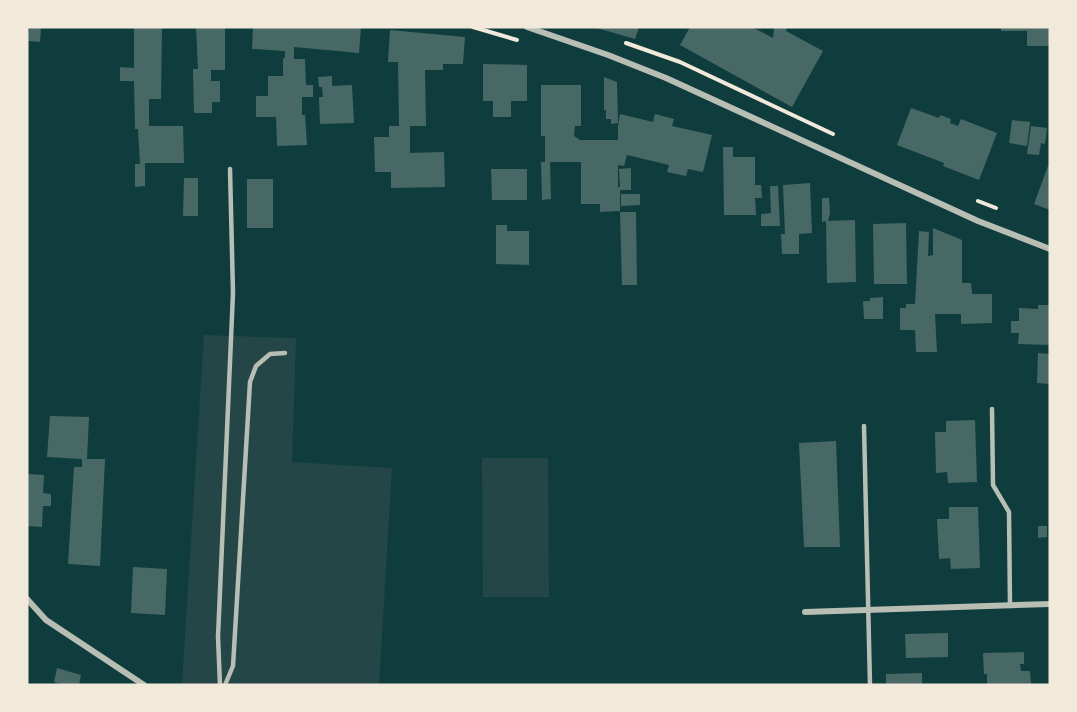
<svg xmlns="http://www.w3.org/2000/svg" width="1077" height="712" font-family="'Asap Condensed',sans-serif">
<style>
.green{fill:#244646}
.building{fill:#486865}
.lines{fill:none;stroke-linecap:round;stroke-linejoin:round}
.path{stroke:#f1e9da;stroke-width:4}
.service{stroke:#b8beb3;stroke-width:4.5}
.minor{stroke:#b8beb3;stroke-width:6}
</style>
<rect width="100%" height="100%" fill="#0f3d3e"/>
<path class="green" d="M 204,335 L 296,338 L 292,462 L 392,468 L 379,685 L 182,685 Z
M 482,458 L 548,458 L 549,597 L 483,597 Z"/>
<path class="building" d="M 29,27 L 41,27 L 40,42 L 28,41 Z
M 134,27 L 162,27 L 161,99 L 149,99 L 149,126 L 183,126 L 184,163 L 145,163 L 145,186 L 135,187 L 135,164 L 140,164 L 138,129 L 135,129 L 134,81 L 120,81 L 120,67 L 134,68 Z
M 196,27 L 225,27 L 225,70 L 211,70 L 211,81 L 220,81 L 220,102 L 212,102 L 212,113 L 194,113 L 193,69 L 198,69 Z
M 253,27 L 361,27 L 359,53 L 294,47 L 294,59 L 305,59 L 306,85 L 313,85 L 313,97 L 302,97 L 302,115 L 305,115 L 307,145 L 277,146 L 276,117 L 256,117 L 256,96 L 268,96 L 268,76 L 283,76 L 283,59 L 285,57 L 285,51 L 252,49 Z
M 593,27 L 639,27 L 635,39 Z
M 690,27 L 752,27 L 773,38 L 774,27 L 787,27 L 786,31 L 823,51 L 792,107 L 680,45 Z
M 1001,27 L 1050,27 L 1050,46 L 1027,46 L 1027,31 L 1001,31 Z
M 390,30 L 465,37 L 463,64 L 443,64 L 443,70 L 425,70 L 426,126 L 410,126 L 410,153 L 444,152 L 445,187 L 391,188 L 391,172 L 375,172 L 374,137 L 389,137 L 389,126 L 399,126 L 398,62 L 388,62 Z
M 483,64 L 527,65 L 527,101 L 511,101 L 511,117 L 493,117 L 493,101 L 483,101 Z
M 332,76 L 332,86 L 352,85 L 354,123 L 320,124 L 319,97 L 323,97 L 322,87 L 319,87 L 318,77 Z
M 604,77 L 617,82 L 618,123 L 611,124 L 611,119 L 606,119 L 606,110 L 604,110 Z
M 541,85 L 581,85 L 581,126 L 575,126 L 574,136 L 580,140 L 618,140 L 618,126 L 620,114 L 653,122 L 655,114 L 674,119 L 672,126 L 712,135 L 703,172 L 688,169 L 686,176 L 667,172 L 669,165 L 627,155 L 624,166 L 618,165 L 618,187 L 620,187 L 619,169 L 631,168 L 631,190 L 620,190 L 620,211 L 600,212 L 600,204 L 581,204 L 581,162 L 550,162 L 551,199 L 542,200 L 541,162 L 545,162 L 545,136 L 541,136 Z
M 911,108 L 939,118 L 940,115 L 951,119 L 950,123 L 958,126 L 961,119 L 997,133 L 979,180 L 943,166 L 944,163 L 897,145 Z
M 1012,120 L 1030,122 L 1027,146 L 1009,143 Z
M 1031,126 L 1047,128 L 1045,144 L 1041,143 L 1039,155 L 1027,154 Z
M 723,147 L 733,147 L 733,157 L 755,157 L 755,185 L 761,185 L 762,198 L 755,198 L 756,215 L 724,215 Z
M 1048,166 L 1050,167 L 1050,210 L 1034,204 Z
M 491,169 L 527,169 L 527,200 L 492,200 Z
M 184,178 L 198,178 L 198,216 L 183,216 Z
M 247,179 L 273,179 L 273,228 L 247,228 Z
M 810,183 L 812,233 L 799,234 L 799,254 L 782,254 L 781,234 L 785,234 L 783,185 Z
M 770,186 L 778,186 L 780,226 L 761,226 L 761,214 L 771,213 Z
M 621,194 L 640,194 L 640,205 L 621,206 Z
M 822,198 L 829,198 L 830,213 L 828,221 L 855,220 L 856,282 L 827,283 L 826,221 L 822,222 Z
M 620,212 L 636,212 L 637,285 L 622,285 Z
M 906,223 L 907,284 L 874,284 L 873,224 Z
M 496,225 L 507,225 L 507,231 L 529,231 L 529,265 L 496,264 Z
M 933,228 L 962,240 L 962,283 L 971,283 L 972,294 L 992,294 L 992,323 L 961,324 L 961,314 L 935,314 L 937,352 L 916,352 L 915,330 L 900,330 L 900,308 L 906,308 L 906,304 L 915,304 L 919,231 L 929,232 L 928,256 L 933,255 Z
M 883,297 L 883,319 L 864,319 L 863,301 L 870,301 L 870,298 Z
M 1038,305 L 1050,305 L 1050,345 L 1018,344 L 1019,333 L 1011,333 L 1011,321 L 1019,321 L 1019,308 L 1038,309 Z
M 1038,353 L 1050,354 L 1050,384 L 1037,383 Z
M 50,416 L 89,417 L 87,459 L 105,459 L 100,566 L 68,564 L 74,467 L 82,467 L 82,459 L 47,457 Z
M 975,420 L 977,482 L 948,483 L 947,472 L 936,473 L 935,432 L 946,432 L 946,421 Z
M 836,441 L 840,547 L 804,547 L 799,443 Z
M 27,474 L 44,475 L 43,493 L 51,494 L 51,506 L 43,506 L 42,527 L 27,526 Z
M 949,507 L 978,507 L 980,568 L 951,569 L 950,558 L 939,559 L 937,519 L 949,519 Z
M 1038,526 L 1047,526 L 1047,537 L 1038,538 Z
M 133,567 L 167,569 L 165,615 L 131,613 Z
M 948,633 L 948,657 L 906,658 L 905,634 Z
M 1024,652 L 1024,664 L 1020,664 L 1021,671 L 1030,671 L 1031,685 L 987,685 L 987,674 L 984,674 L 983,653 Z
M 57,668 L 81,675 L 79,685 L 65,685 L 54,682 Z
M 922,673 L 922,685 L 886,685 L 886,674 Z"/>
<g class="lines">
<path class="path" d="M 473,27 L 517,40
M 626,43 L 680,62 L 833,134
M 978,201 L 996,208"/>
<path class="service" d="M 992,409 L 993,485 L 1009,512 L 1010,606
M 864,426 L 870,685
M 220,685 L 218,637 L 233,293 L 230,169
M 225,685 L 233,666 L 250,382 L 256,366 L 270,354 L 285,353"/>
<path class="minor" d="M 527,27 L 608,55 L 666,78 L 978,221 L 1050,249
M 27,599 L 46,620 L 144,685
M 805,612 L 1050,604"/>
</g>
<rect width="1077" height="712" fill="none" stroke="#f1e9da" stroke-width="57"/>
</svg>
